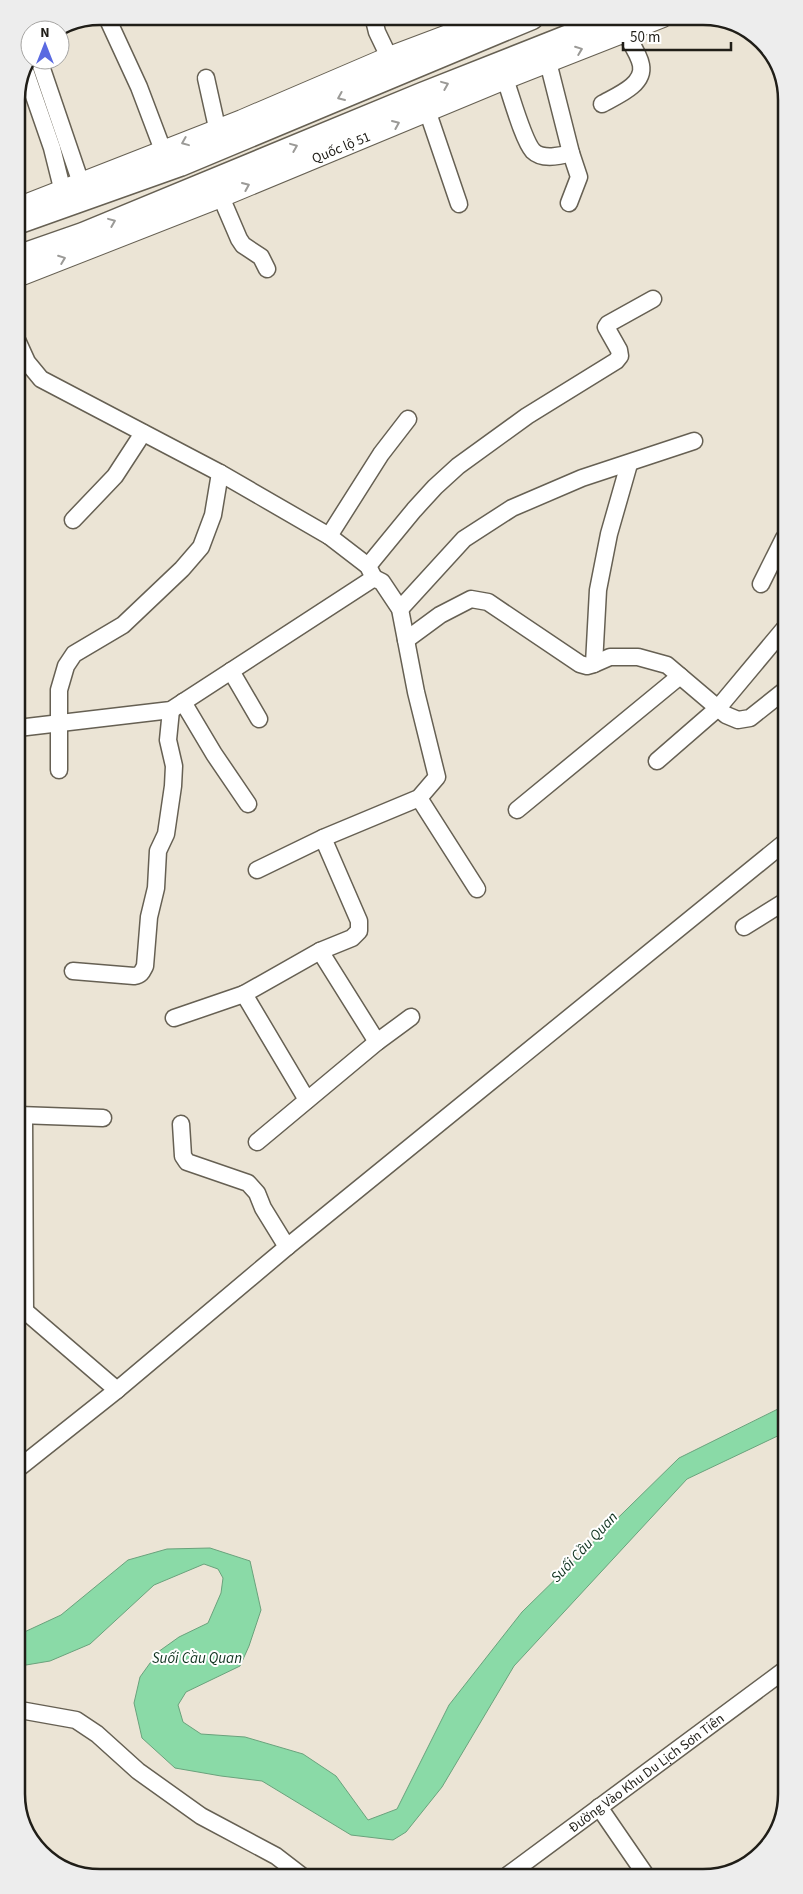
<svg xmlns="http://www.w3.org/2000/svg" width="803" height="1894" font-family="'Source Sans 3',sans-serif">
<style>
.water{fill:#8adaa7;stroke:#6aa27c}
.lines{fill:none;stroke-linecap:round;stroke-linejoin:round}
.minor-casing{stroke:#666053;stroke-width:19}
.major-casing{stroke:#666053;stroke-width:22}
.highway-casing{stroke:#666053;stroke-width:25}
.minor{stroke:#fff;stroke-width:16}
.major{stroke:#fff;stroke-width:20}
.highway{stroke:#fff;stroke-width:22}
.oneway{stroke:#9b9a97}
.labels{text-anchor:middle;stroke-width:4;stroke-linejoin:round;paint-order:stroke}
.street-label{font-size:14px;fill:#201e18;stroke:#fff}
.water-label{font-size:15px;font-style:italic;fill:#10331f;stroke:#fff}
.rim{fill:none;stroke:#201e18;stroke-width:2.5}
</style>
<rect width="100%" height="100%" fill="#ebe4d5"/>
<path class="water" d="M 786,1405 L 786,1432 L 687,1479 L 514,1666 L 442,1787 L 406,1832 L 393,1840 L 351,1835 L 262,1781 L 221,1776 L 175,1768 L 142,1738 L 134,1703 L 140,1677 L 158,1652 L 179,1637 L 208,1623 L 221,1593 L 223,1578 L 218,1569 L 204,1564 L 154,1585 L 90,1644 L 50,1661 L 20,1666 L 20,1634 L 61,1615 L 128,1560 L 167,1549 L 210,1548 L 250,1561 L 261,1610 L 249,1646 L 240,1666 L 186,1692 L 178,1705 L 183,1722 L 201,1734 L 245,1737 L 303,1754 L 336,1776 L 368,1820 L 397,1809 L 449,1705 L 522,1612 L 679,1458 Z"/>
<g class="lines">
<g class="minor-casing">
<g id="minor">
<path d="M 374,20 L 377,32 L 389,57 L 386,69"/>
<path d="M 109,22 L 139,87 L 167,161"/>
<path d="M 39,60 L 85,195"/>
<path d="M 548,62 L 571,153"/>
<path d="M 26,73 L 52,148 L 65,200"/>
<path d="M 206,78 L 220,141"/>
<path d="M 505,79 C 511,95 523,140 533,151 C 542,160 561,156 571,153 L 579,177 L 569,203"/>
<path d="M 602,104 C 616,96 645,85 641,65 C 639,54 630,42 625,33"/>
<path d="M 427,110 L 459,204"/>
<path d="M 221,197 L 239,239 L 243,245 L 261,257 L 267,269"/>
<path d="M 17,340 L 27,362 L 41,379 L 220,473 L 329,536 L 368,566 L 374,578"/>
<path d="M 73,520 L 115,476 L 143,433"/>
<path d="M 329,536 L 381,454 L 408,419"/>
<path d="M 368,566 L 414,510 L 435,487 L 458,466 L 527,416 L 616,361 L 620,356 L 619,350 L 606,327 L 608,324 L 653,299"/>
<path d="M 761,584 L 784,538"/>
<path d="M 400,609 L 464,539 L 512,508 L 582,478 L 694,441"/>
<path d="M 406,640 L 440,615 L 471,599 L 488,602 L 580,664 L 587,666 L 594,664 L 610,657 L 638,657 L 667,665 L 726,715 L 738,720 L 750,718 L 784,691"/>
<path d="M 594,664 L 598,590 L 609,534 L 629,464"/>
<path d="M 231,671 L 259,719"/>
<path d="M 183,702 L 214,754 L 248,804"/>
<path d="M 18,728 L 171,710 L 374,578 L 382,582 L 400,609 L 416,692 L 437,777 L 419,798 L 323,838 L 257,870"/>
<path d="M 657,761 L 718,708 L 784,629"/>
<path d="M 59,770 L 59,690 L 66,666 L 74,654 L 123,625 L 182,569 L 201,547 L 213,515 L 220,473"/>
<path d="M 419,798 L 477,889"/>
<path d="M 517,810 L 680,676"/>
<path d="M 744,927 L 784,902"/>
<path d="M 320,951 L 377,1042"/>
<path d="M 73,971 L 134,976 C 141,975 142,972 145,966 L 149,917 L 156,888 L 158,851 L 166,834 L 173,786 L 174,766 L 168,740 L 171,710"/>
<path d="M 244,994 L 307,1100"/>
<path d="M 174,1018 L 244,994 L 320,951 L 352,938 L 359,931 L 359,921 L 323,838"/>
<path d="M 19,1115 L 103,1118"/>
<path d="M 24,1116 L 25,1311"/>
<path d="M 181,1124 L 183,1156 L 187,1162 L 248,1183 L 257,1193 L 263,1208 L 287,1247"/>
<path d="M 257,1142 L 377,1042 L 411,1017"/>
<path d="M 19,1311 L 25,1311 L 117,1390"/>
<path d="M 20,1467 L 117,1390 L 287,1247 L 784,843"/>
<path d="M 20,1710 L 76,1720 L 97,1734 L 138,1771 L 201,1816 L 276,1856 L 302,1876"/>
<path d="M 599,1807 L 645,1874"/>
<path id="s1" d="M 508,1875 L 786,1669"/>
</g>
</g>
<g class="major-casing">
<g id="major">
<path d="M 17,208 L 242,120 L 389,57 L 490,19"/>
<path id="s2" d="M 17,277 L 221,197 L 505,79 L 663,17"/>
</g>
</g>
<g class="highway-casing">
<path id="highway" d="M 17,223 L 180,165 L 532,18
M 17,257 L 83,234 L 422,94 L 617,17"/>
</g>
<use href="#minor" class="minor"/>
<use href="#major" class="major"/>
<use href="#highway" class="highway"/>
</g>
<defs><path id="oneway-chevron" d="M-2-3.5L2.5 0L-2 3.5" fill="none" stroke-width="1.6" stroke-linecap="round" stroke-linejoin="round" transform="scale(1.25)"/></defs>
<g class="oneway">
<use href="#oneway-chevron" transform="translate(579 50) rotate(-21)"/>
<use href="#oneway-chevron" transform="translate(445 85) rotate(-22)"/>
<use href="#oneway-chevron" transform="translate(341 97) rotate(157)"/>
<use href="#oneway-chevron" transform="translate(396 124) rotate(-23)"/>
<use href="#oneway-chevron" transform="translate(185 142) rotate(158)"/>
<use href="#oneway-chevron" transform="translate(294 147) rotate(-22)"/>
<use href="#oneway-chevron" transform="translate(246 186) rotate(-23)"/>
<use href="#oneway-chevron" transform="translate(112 222) rotate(-22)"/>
<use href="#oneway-chevron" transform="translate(62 259) rotate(-21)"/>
</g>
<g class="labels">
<g class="street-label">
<text dy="5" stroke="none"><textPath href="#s2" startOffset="349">Quốc lộ 51</textPath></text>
<text dy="5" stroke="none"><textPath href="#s1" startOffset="172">Đường Vào Khu Du Lịch Sơn Tiên</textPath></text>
</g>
<g class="water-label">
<text transform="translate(584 1547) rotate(-47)" y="5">Suối Cầu Quan</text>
<text x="197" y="1663">Suối Cầu Quan</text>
</g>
</g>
<path d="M0 0H803V1894H0ZM100 25H703A75 75 0 0 1 778 100V1794A75 75 0 0 1 703 1869H100A75 75 0 0 1 25 1794V100A75 75 0 0 1 100 25Z" fill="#ededed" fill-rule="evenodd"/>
<path class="rim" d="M100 25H703A75 75 0 0 1 778 100V1794A75 75 0 0 1 703 1869H100A75 75 0 0 1 25 1794V100A75 75 0 0 1 100 25Z"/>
<g transform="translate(45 45)"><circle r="24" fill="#ffffff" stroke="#a6a5a3"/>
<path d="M0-4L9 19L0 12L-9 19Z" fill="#5a6ae1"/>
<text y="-8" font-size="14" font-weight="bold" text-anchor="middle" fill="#201e18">N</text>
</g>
<path d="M623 42v8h108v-8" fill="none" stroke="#201e18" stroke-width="2.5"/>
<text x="630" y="42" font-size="15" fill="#201e18" stroke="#ffffff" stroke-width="4" paint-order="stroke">50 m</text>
</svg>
